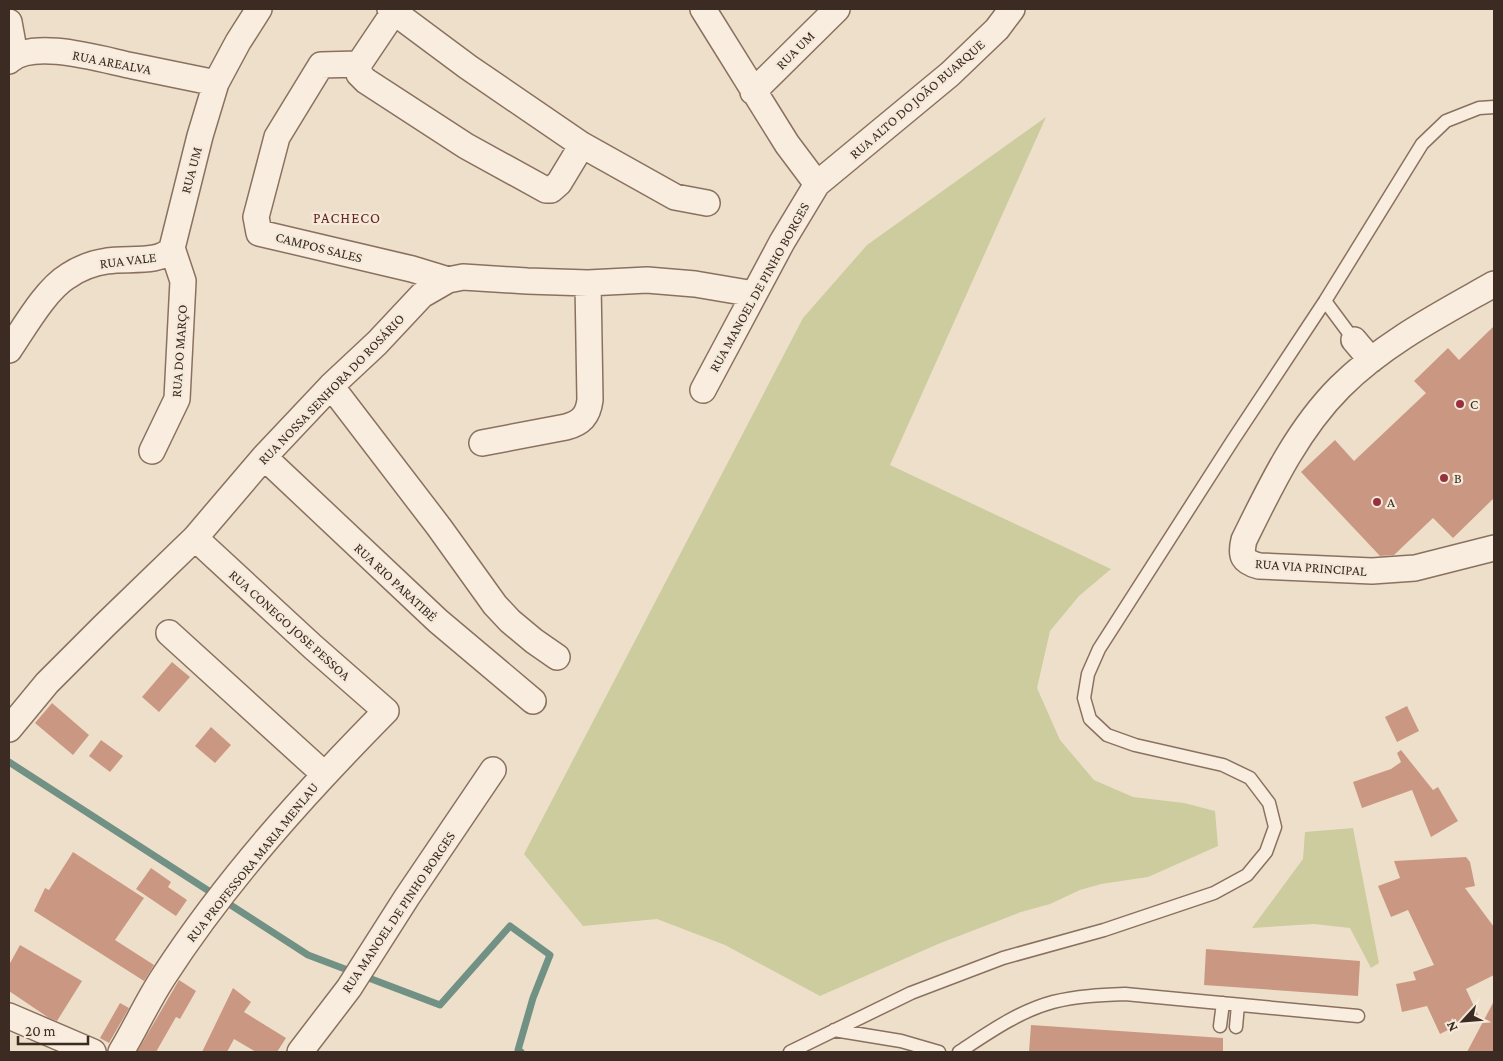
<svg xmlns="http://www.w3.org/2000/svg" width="1503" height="1061" font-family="'Crimson Pro',serif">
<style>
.green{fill:#cccc9e}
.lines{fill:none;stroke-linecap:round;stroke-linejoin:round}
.stream{stroke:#719185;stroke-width:7}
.building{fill:#ca9882}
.service-casing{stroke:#8a715f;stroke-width:15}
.minor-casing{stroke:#8a715f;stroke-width:28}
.service{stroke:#f8edde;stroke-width:12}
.minor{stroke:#f8edde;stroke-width:25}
.poi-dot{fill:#97313d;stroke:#f5eada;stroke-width:2}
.labels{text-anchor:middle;stroke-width:4.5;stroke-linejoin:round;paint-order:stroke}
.street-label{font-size:14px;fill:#3b2b22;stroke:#f5eada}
.poi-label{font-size:14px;fill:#3b2b22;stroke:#f5eada;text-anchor:start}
.neighbourhood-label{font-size:15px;letter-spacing:1px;fill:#662922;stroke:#f5eada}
</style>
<rect width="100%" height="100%" fill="#eedfca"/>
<path class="green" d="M 1046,117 L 890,465 L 1111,569 L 1079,596 L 1050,631 L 1037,688 L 1060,740 L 1094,780 L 1133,797 L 1184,803 L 1215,811 L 1218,846 L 1148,877 L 1101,884 L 1080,890 L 1050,904 L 1021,912 L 938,944 L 820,996 L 725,945 L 657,919 L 583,926 L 524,854 L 803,318 L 867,245 Z
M 1353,828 L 1379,963 L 1371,968 L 1350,928 L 1314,924 L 1252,928 L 1303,859 L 1305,832 Z"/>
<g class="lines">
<path class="stream" d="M 9,762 L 308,955 L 440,1005 L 510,926 L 550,955 L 533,998 L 518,1050 L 521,1052"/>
</g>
<path class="building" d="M 1494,326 L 1494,498 L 1453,538 L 1433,518 L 1394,555 L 1380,556 L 1301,472 L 1335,440 L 1354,461 L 1426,393 L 1414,381 L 1448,348 L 1459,360 Z
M 172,662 L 190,677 L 159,712 L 142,697 Z
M 52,703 L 89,735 L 73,755 L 35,723 Z
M 1407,706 L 1419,731 L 1397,742 L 1385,717 Z
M 211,727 L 231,745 L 215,763 L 195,746 Z
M 101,740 L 123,756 L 110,772 L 89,756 Z
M 1401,750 L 1433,790 L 1438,787 L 1458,821 L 1431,837 L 1412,790 L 1362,808 L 1353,782 L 1391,769 L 1401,762 L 1397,753 Z
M 73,852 L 144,898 L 115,940 L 154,965 L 144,981 L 34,911 L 45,888 L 49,890 Z
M 1466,857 L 1470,862 L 1475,886 L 1465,888 L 1494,927 L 1494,975 L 1466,989 L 1478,1015 L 1440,1034 L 1427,1006 L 1402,1012 L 1396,984 L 1416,980 L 1413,972 L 1434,965 L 1408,910 L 1391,917 L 1378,886 L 1400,878 L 1394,861 Z
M 151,868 L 171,882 L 168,887 L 187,900 L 176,916 L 136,889 Z
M 20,945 L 82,981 L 57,1021 L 49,1018 L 9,991 L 9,965 Z
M 1206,949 L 1360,961 L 1358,996 L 1204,985 Z
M 179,980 L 196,991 L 180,1019 L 176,1017 L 156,1052 L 137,1052 Z
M 233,988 L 251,1002 L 244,1012 L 286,1038 L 277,1052 L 256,1052 L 234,1039 L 227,1052 L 202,1052 Z
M 1494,1001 L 1494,1052 L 1467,1052 Z
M 120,1003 L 129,1008 L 109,1043 L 100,1038 Z
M 1031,1025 L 1223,1038 L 1223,1052 L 1029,1052 Z"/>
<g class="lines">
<g class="service-casing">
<path id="service" d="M 1325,301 L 1354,340
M 1220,1026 L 1223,1003
M 1236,1027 L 1238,1005
M 834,1030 L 901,1041 L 939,1052
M 790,1052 L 911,993 L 1003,958 L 1104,930 L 1214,893 L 1247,875 L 1266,852 L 1275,827 L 1269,803 L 1250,778 L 1223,765 L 1135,745 L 1107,735 L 1090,719 L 1084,698 L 1088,674 L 1099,649 L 1233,440 L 1325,301 L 1422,144 L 1446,121 L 1479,108 L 1494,107
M 959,1052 C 988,1033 1019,1011 1053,1002 C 1077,996 1101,995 1125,994 L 1358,1016"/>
</g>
<g class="minor-casing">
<path id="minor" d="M 390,9 L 468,67 L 582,145 L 675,197 L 707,203
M 396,9 L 359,64 L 359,74 L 366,81 L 466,146 L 546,190 L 551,190 L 559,183 L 582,145
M 703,9 L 787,144 L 817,184
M 9,22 L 15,55
M 9,61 C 33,38 103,60 133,66 C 161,72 188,77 216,83
M 359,64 L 321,65 L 277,137 L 256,217 L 259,233 L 412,269 L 448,280
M 753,92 L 837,9
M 1494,284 C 1441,314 1384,343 1340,387 C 1297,430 1270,487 1244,540 C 1240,556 1243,562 1259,566 L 1372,571 L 1415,568 L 1494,548
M 1354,340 L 1371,360
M 9,350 C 24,328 46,289 68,276 C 80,268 93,263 107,261 C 126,257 160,265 172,248 L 200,136 L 216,83 L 238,42 L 259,9
M 331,386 L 439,527 L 495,605 L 510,621 L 534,641 L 557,657
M 703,390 L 782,242 L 817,184 L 950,74 L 997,29 L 1012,9
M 482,443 L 566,427 C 581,423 588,416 590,400 L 588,283
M 152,451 L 177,399 L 183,281 L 172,248
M 264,457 L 438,621 L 533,701
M 169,633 L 324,774
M 9,729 L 47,683 L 104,626 L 195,538 L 264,457 L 331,386 L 377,343 L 422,295 L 448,280 L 463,277 L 527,281 L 588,283 L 647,280 L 695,284 L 754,294
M 9,1016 L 93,1052
M 121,1052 C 136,1027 148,1000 164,976 C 227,879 305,793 386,711 L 313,647 L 195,538
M 300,1052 L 349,988 L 407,897 L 493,770"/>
</g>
<use href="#service" class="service"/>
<use href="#minor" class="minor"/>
</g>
<g class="poi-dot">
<circle cx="1460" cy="404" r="5"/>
<circle cx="1444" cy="478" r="5"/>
<circle cx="1377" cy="502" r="5"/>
</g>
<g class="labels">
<g class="street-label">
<text transform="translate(795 50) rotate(-45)" y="5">RUA UM</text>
<text transform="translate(112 62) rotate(11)" y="5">RUA AREALVA</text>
<text transform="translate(917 99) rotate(-41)" y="5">RUA ALTO DO JOÃO BUARQUE</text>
<text transform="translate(191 170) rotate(-75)" y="5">RUA UM</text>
<text transform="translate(319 247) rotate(14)" y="5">CAMPOS SALES</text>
<text transform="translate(128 260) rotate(-7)" y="5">RUA VALE</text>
<text transform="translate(759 287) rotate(-61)" y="5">RUA MANOEL DE PINHO BORGES</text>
<text transform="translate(179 351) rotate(-86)" y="5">RUA DO MARÇO</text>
<text transform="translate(331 389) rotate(-46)" y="5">RUA NOSSA SENHORA DO ROSÁRIO</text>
<text transform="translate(1311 567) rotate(4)" y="5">RUA VIA PRINCIPAL</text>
<text transform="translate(396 582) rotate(43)" y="5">RUA RIO PARATIBÉ</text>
<text transform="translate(290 625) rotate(42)" y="5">RUA CONEGO JOSE PESSOA</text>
<text transform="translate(252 862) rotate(-51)" y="5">RUA PROFESSORA MARIA MENLAU</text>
<text transform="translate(398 912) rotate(-56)" y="5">RUA MANOEL DE PINHO BORGES</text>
</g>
<g class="poi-label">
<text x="1470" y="409">C</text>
<text x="1454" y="483">B</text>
<text x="1387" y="507">A</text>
</g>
<g class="neighbourhood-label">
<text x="347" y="223">PACHECO</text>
</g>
</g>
<rect width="1503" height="1061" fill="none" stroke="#3b2b22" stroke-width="20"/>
<g transform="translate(1463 1021) rotate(244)" stroke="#f5eada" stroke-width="4" paint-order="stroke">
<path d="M0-4L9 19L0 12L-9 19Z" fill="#3b2b22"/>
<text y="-8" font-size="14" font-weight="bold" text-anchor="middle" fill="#3b2b22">N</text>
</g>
<path d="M18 1036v8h70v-8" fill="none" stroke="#3b2b22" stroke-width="2.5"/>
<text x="25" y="1036" font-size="15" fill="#3b2b22" stroke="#f5eada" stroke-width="4" paint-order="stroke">20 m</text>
</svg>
